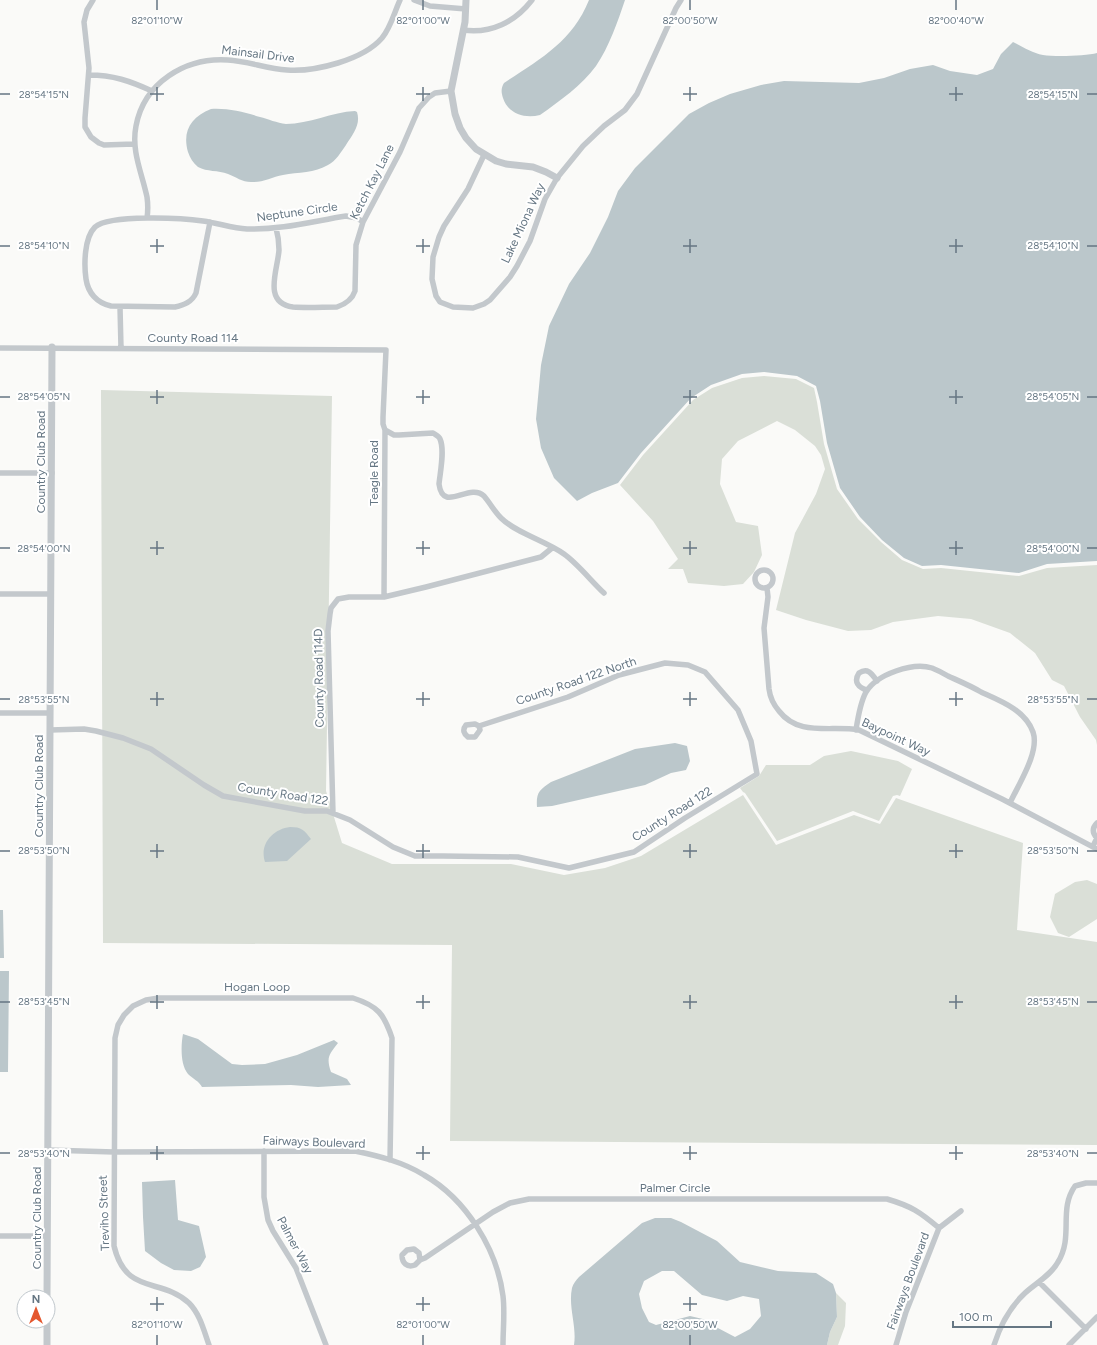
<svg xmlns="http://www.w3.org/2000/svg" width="1097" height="1345" font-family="Figtree,sans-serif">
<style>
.green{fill:#dadfd7}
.water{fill:#bbc7cb;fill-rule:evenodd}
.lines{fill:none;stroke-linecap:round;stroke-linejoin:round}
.minor{stroke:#c3c8cc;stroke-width:5.5}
.tertiary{stroke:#c3c8cc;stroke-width:7}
.ticks{fill:none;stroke:#657683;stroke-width:1.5}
.labels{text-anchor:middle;stroke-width:4;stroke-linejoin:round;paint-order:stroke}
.street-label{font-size:12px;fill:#657683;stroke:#fff}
.ticks-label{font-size:10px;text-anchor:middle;fill:#657683;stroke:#fff;stroke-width:4;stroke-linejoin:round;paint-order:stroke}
</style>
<rect width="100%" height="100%" fill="#fafaf8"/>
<path class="green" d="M 764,376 L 796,379 L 814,388 L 817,402 L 824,444 L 837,489 L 858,519 L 881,542 L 902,560 L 923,569 L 941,568 L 1019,576 L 1047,568 L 1097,565 L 1097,745 L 1096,740 L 1080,717 L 1064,686 L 1052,680 L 1035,653 L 1010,633 L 971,619 L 938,616 L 893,622 L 871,630 L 848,631 L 806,620 L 776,610 L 795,533 L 816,494 L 825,469 L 821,455 L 815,446 L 795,430 L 777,421 L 738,441 L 722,459 L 720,484 L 736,522 L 758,526 L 762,555 L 754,572 L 743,584 L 724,586 L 688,583 L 683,569 L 668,569 L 678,559 L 653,521 L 620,485 L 643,455 L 693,400 L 712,388 L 742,378 Z
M 101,390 L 332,396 L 326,791 L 342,843 L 392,864 L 511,864 L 564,875 L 605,868 L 641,856 L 743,795 L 776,845 L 854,815 L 880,824 L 896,798 L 1023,843 L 1017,930 L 1097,942 L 1097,1145 L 450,1141 L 452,945 L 103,943 Z
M 851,751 L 898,761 L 912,769 L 900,796 L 897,795 L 893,796 L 879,821 L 853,811 L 777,841 L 745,793 L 743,792 L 740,788 L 759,776 L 766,765 L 810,765 L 824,756 Z
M 1087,880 L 1097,884 L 1097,919 L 1069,937 L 1058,933 L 1050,917 L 1055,894 L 1075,882 Z
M 836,1293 L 846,1303 L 845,1326 L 838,1345 L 827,1345 L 830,1332 L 837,1317 Z"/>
<path class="water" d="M 589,0 L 625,0 C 618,21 609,47 596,66 C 582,85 560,101 540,115 C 525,119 508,114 503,98 C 501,92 501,88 504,83 C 540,59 572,42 589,0 Z
M 1013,42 C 1023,47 1032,53 1043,55 C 1055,57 1086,56 1097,53 L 1097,561 L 1047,564 L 1019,573 L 941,565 L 922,566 L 904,558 L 882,540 L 860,517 L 840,488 L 827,443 L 820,401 L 816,386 L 797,376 L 764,372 L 742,374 L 711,385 L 691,398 L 641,453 L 618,483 L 592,493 L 577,501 L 554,478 L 541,448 L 536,419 L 541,365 L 549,326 L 569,284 L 590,253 L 608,217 L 618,191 L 635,168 L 689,114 L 709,103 L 730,94 L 761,85 L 784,81 L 859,83 L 884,78 L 910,69 L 933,65 L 950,71 L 977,75 L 993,69 L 1001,54 Z
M 211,109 C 228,108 244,112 260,117 C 268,119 277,123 286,124 C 309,124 332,112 355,111 L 357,112 C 361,125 353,134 346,145 C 341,152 336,161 328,165 C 315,173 298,172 283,175 C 272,177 262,183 251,182 C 242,182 236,177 228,174 C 218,170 207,172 198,167 C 193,163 190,158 188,152 C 182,131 191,117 211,109 Z
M 675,743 L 687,746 L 690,761 L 686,770 L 671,773 L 645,785 L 552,806 L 537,807 C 536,793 539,790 551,782 L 635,749 Z
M 290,827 C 302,827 304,830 311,839 L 287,861 L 265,862 C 259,844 273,829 290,827 Z
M 0,910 L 3,910 L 4,958 L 0,958 Z
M 0,971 L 9,971 L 8,1072 L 0,1072 Z
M 183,1034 L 198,1039 L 232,1064 L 242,1065 L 265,1064 L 297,1055 L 334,1040 L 338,1043 C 329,1055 326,1057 331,1072 L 347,1079 L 351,1085 L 318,1087 L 291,1085 L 202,1087 C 199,1081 193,1079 188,1074 C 180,1065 181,1044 183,1034 Z
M 175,1180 L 178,1220 L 199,1226 L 206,1257 L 200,1267 L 191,1271 L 174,1270 L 161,1263 L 145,1251 L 143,1217 L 142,1182 Z
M 655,1218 L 671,1218 L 681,1222 L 717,1241 L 740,1262 L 778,1271 L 816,1273 L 833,1284 L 836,1293 L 837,1317 L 830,1332 L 827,1345 L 574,1345 C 577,1326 568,1307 572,1288 C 573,1284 576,1280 579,1277 L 642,1223 ZM 662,1271 L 674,1271 L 702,1295 L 727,1301 L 743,1296 L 759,1299 L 761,1316 L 750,1329 L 735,1337 L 716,1327 L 707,1320 L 690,1316 L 656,1325 L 649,1322 L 642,1308 L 639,1294 L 644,1281 Z"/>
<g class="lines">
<path class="minor" d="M 93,0 L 87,10 L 84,22 L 89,68 L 85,118 L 85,127 L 91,137 L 99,143 L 104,145 L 134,144
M 414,0 L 430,6 L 466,9
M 463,30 C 491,34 515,22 532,0
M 89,75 C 113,75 130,81 152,91
M 484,155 L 468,189 L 444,226 L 439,237 L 433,257 L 432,279 L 436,296 L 440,302 L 453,307 L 473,308 L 484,304 L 490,300 L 510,277 L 517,266 L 530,241 L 545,199 L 557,178 L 583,146 L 604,126 L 625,110 L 637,94 L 676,8 L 681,0
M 147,218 C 148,211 148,204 147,197 C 142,173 131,151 136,126 C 144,83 185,57 228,60 C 248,61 267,69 287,70 C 315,72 363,60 382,38 C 391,27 394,13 400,0
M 210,222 L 196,293 C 192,302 184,305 175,307 L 111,306 C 97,303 88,293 86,279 C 84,265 84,238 95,227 C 110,214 183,218 203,221 C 218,223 232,228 247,229 C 281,230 314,221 346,216 L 357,218 L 363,222
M 276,228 C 278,235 279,242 279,250 C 278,269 262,303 293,307 C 307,308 323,307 337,307 C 346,304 352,300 355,291 L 356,245 L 363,222 L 400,152 L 419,108 L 429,97 L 435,93 L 451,91
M 120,307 L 121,348
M 0,348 L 386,350 L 383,417 L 383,424 L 385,430 L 384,597
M 385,430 L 394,435 L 399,435 L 433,433 C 436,435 439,436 440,439 C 445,450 440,473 439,484 C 443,514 469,482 484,496 C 490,503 494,511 501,518 C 516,533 546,541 564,554 C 577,563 592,582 604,593
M 0,473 L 52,473
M755 579a9 9 0 1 1 18 0a9 9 0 1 1-18 0Z
M 767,588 L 768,597 L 764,628 L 769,689 C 770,697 773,704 779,711 C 799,737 831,725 859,730 L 1002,799 L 1097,849
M 0,594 L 51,594
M 867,690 C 859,688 853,682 859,673 C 868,667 872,674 877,681
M 0,713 L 50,713
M 50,730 L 84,729 L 96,731 L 123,738 L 151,749 L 204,785 L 223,796 L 305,811 L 327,811 L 350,820 L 393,847 L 415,856 L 443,856 L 518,857 L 569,868 L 634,852 L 685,818 L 757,774 L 751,741 L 738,710 L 705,672 L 688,665 L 665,663 L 619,675 L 568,697 L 479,726 L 475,724 L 466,725 C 462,730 464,734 468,737 L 475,737 L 480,730 L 479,726
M 856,730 C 858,717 860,703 866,692 C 877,674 913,662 932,668 C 937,670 943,673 948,676 C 959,681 971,686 981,692 C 1001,701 1025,710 1033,732 C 1040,752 1018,785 1010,803
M 333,813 L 328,631 L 330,614 L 331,608 L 338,599 L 349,597 L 384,597 L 426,587 L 541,557 L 552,548
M 1093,846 L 1097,838 C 1092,833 1092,828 1097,823
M 48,1150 L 114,1152 L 355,1151 C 379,1156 403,1162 424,1175 C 466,1199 497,1249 503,1296 C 505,1312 503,1329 503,1345
M 264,1151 L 264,1197 L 268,1220 L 273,1231 L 296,1268 L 326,1345
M 0,1236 L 47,1236
M 420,1260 L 419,1253 L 414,1249 L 407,1250 L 402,1255 C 402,1263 407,1268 415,1265 L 420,1260 L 425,1258 L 493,1212 L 510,1203 L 529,1199 L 887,1199 C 911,1206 920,1212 939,1228
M 1039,1282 L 1086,1329
M 209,1345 C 204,1331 200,1314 189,1303 C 161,1277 126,1296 114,1246 L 115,1038 L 118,1025 L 124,1015 L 133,1006 L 146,1000 L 159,998 L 353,998 C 378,1006 384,1014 392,1038 L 390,1160
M 896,1345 L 906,1312 L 939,1228 L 961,1211
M 994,1345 C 1000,1326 1010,1307 1025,1293 C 1036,1283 1051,1275 1058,1262 C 1074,1236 1058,1210 1075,1186 L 1086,1183 L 1097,1183
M 1069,1345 L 1097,1317"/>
<path class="tertiary" d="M 466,0 L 465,22 L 451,91 L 455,114 L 460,128 L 466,138 L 476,149 L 496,161 L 506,164 L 533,167 L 546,172 L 557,178
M 47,1297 L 52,347
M 47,1321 L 47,1345"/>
</g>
<path class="ticks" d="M 157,0 L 157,10M 423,0 L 423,10M 690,0 L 690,10M 956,0 L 956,10M 157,87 L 157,101M 423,87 L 423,101M 690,87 L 690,101M 956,87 L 956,101M 0,94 L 10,94M 150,94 L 164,94M 416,94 L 430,94M 683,94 L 697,94M 949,94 L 963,94M 1087,94 L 1097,94M 157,239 L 157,253M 423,239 L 423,253M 690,239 L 690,253M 956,239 L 956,253M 0,246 L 10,246M 150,246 L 164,246M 416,246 L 430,246M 683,246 L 697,246M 949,246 L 963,246M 1087,246 L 1097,246M 157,390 L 157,404M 423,390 L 423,404M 690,390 L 690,404M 956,390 L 956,404M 0,397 L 10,397M 150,397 L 164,397M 416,397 L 430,397M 683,397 L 697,397M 949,397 L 963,397M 1087,397 L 1097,397M 157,541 L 157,555M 423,541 L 423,555M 690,541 L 690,555M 956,541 L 956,555M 0,548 L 10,548M 150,548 L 164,548M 416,548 L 430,548M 683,548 L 697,548M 949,548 L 963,548M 1087,548 L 1097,548M 157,692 L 157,706M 423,692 L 423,706M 690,692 L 690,706M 956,692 L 956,706M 0,699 L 10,699M 150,699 L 164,699M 416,699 L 430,699M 683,699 L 697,699M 949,699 L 963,699M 1087,699 L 1097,699M 157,844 L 157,858M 423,844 L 423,858M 690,844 L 690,858M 956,844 L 956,858M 0,851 L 10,851M 150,851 L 164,851M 416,851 L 430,851M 683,851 L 697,851M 949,851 L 963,851M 1087,851 L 1097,851M 157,995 L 157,1009M 423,995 L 423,1009M 690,995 L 690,1009M 956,995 L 956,1009M 0,1002 L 10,1002M 150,1002 L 164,1002M 416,1002 L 430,1002M 683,1002 L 697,1002M 949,1002 L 963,1002M 1087,1002 L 1097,1002M 157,1146 L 157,1160M 423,1146 L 423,1160M 690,1146 L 690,1160M 956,1146 L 956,1160M 0,1153 L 10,1153M 150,1153 L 164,1153M 416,1153 L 430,1153M 683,1153 L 697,1153M 949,1153 L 963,1153M 1087,1153 L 1097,1153M 157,1297 L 157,1311M 423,1297 L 423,1311M 690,1297 L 690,1311M 150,1304 L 164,1304M 416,1304 L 430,1304M 683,1304 L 697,1304M 157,1335 L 157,1345M 423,1335 L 423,1345M 690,1335 L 690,1345"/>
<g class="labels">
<g class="street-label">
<text transform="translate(258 54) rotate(7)" y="4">Mainsail Drive</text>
<text transform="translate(372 182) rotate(-63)" y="4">Ketch Kay Lane</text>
<text transform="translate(297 212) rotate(-8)" y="4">Neptune Circle</text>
<text transform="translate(523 223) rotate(-65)" y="4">Lake Miona Way</text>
<text x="193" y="342">County Road 114</text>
<text transform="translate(41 462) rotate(-90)" y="4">Country Club Road</text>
<text transform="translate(374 473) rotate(-90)" y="4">Teagle Road</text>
<text transform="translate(319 678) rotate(-91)" y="4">County Road 114D</text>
<text transform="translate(576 681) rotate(-19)" y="4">County Road 122 North</text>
<text transform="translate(896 737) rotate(25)" y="4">Baypoint Way</text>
<text transform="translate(39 786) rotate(-90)" y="4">Country Club Road</text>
<text transform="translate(283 794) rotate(9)" y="4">County Road 122</text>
<text transform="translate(672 814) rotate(-32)" y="4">County Road 122</text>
<text x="257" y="991">Hogan Loop</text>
<text transform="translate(314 1142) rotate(2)" y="4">Fairways Boulevard</text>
<text x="675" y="1192">Palmer Circle</text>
<text transform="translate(104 1213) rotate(-92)" y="4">Treviho Street</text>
<text transform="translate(37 1218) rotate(-90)" y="4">Country Club Road</text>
<text transform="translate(295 1245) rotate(62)" y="4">Palmer Way</text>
<text transform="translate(908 1281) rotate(-70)" y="4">Fairways Boulevard</text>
</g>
</g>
<g class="ticks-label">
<text x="157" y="24">82°01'10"W</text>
<text x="423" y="24">82°01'00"W</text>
<text x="690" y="24">82°00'50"W</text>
<text x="956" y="24">82°00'40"W</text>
<text x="44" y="98">28°54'15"N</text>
<text x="1053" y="98">28°54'15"N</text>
<text x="44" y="249">28°54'10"N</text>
<text x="1053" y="249">28°54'10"N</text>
<text x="44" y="400">28°54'05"N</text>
<text x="1053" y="400">28°54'05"N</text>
<text x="44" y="552">28°54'00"N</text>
<text x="1053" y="552">28°54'00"N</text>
<text x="44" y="703">28°53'55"N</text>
<text x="1053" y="703">28°53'55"N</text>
<text x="44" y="854">28°53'50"N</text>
<text x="1053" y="854">28°53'50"N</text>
<text x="44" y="1005">28°53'45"N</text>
<text x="1053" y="1005">28°53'45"N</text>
<text x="44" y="1157">28°53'40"N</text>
<text x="1053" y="1157">28°53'40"N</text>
<text x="157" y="1328">82°01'10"W</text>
<text x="423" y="1328">82°01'00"W</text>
<text x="690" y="1328">82°00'50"W</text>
</g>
<g transform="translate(36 1309)"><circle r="19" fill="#ffffff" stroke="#c1c8cd"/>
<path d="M0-3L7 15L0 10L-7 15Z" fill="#e4572e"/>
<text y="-6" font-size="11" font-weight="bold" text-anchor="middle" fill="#657683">N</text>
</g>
<path d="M953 1321v6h98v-6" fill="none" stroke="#657683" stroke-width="2"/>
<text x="959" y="1321" font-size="12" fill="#657683" stroke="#ffffff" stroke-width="3" paint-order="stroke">100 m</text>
</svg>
